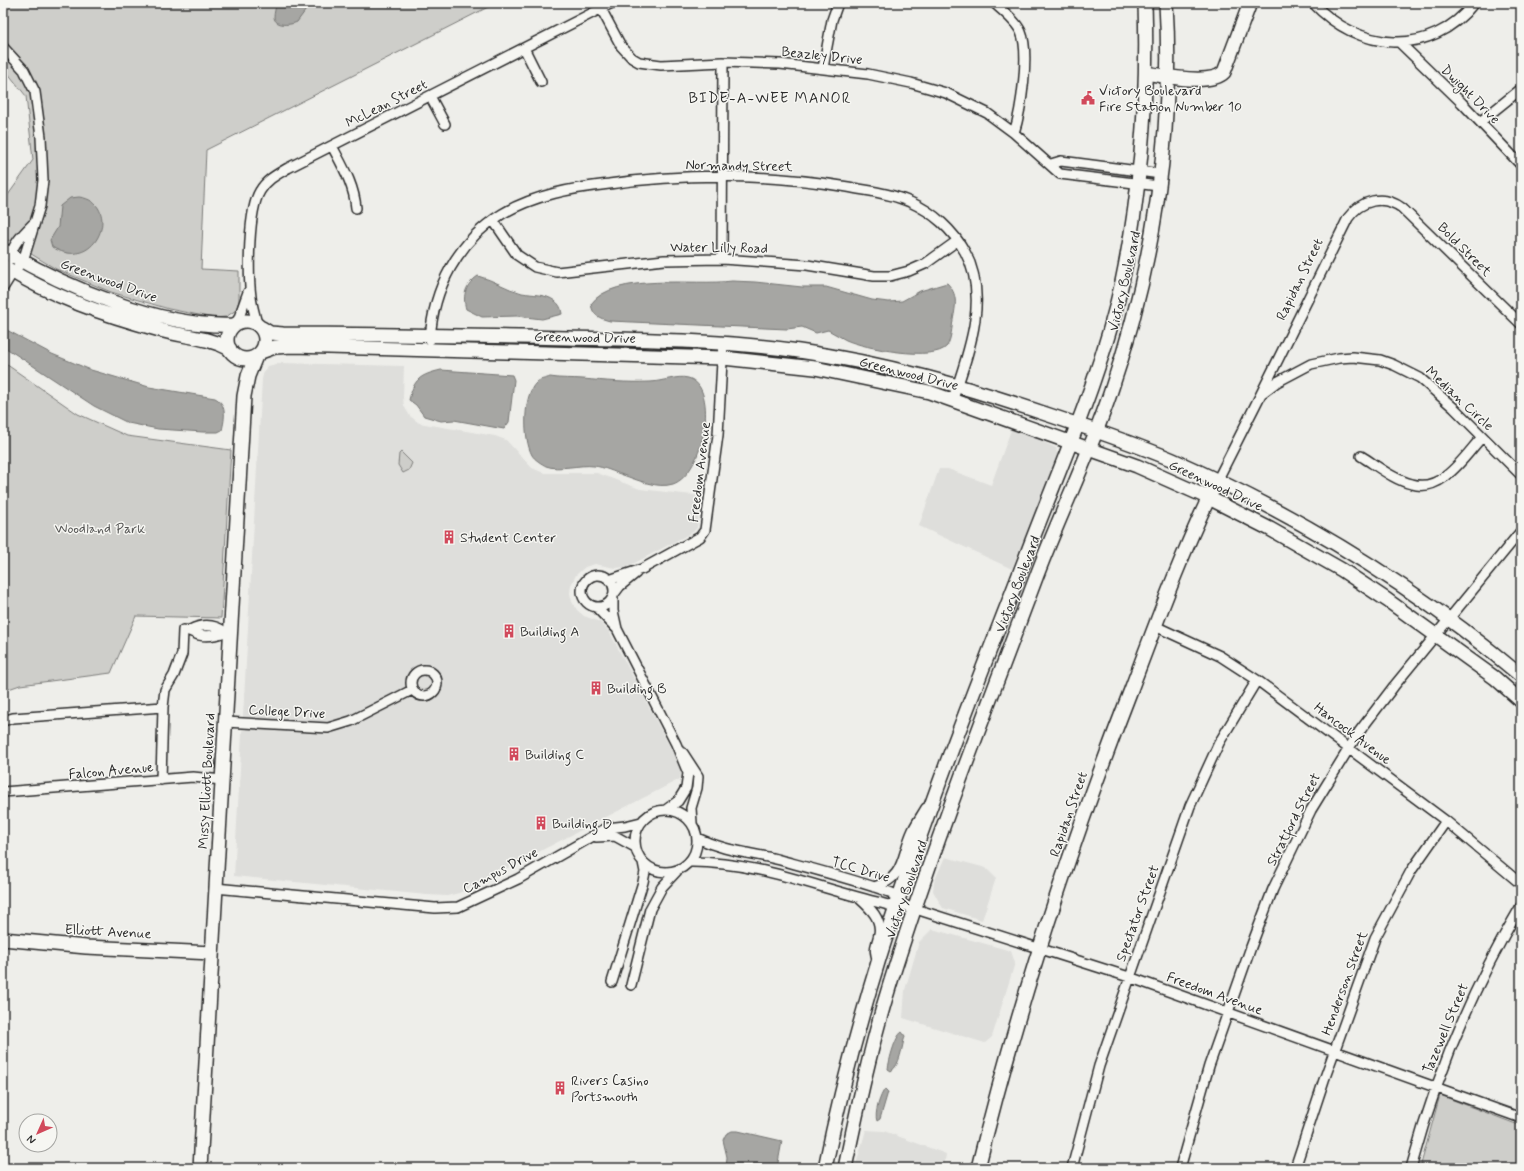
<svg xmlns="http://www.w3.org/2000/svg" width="1524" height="1171" font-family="Mynerve,sans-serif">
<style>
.built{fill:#dededb}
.green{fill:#cececa;stroke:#7c7c7a}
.water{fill:#a6a6a3;stroke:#757573}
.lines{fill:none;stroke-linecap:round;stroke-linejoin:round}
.street-casing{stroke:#2b2b2b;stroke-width:12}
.secondary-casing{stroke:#2b2b2b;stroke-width:16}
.street{stroke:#f6f6f2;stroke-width:9}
.secondary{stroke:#f6f6f2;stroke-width:13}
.labels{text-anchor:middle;stroke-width:3;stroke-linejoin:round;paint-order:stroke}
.street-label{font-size:14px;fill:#2b2b2b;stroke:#f6f6f2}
.poi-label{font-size:14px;fill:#2b2b2b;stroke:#f6f6f2;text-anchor:start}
.park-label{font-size:14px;fill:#545453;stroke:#f6f6f2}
.neighbourhood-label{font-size:15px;letter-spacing:1px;fill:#2b2b2b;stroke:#f6f6f2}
</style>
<rect width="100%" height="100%" fill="#eeeeea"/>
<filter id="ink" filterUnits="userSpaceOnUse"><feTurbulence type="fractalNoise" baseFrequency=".025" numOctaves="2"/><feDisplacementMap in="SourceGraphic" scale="8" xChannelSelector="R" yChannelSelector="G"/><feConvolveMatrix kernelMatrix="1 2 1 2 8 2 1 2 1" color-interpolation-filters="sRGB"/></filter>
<g filter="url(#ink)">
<path class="built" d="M 280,363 L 404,366 L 403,397 L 404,406 L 410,416 L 419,423 L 495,436 L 506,440 L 532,468 L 544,473 L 597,473 L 640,489 L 701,496 L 697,528 L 693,532 L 627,567 L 615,568 L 595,564 L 585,567 L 576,575 L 571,585 L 570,593 L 572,602 L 577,610 L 584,616 L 600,622 L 609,631 L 682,770 L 680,779 L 459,893 L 447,896 L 427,895 L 234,876 L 262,379 L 264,371 L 268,366 Z
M 1011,430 L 1032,436 L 1056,448 L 1058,458 L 1012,569 L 919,526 L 939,469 L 948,469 L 991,485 Z
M 945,857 L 986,868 L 996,878 L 982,920 L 943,908 L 941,905 L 933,891 L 934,882 Z
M 932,929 L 1011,951 L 1015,963 L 992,1037 L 985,1043 L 903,1018 L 905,990 L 919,942 Z
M 866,1130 L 884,1131 L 946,1154 L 944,1168 L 855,1168 Z"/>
<path class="green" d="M 3,3 L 496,3 L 206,150 L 201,269 L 239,271 L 239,301 L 236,310 L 226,317 L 214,318 L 169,309 L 111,292 L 56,269 L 3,237 L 3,202 L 33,160 L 26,96 L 3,67 Z
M 3,362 L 78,414 L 127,436 L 231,450 L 221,618 L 136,616 L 111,673 L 20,685 L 3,691 Z
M 401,452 L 412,463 L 409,470 L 403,473 L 398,465 L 399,454 Z
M 1440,1095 L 1521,1126 L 1521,1168 L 1420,1168 Z"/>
<path class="water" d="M 276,3 L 311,3 L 297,22 C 291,25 275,27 274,17 C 274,13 276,7 276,3 Z
M 79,197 C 123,202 98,275 52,247 L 50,240 L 58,227 L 60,206 L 70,198 Z
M 478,276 C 494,280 506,289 522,293 C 533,295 546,294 555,301 C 560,305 561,308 562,314 L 542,319 L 517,316 L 482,317 L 466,309 C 462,295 466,284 478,276 Z
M 732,281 L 755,282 L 802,287 L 826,287 L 872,300 L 889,302 L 902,301 L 920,291 L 947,283 C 958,294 956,305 953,320 C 952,327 951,340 947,346 C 934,362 864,348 846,340 C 840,337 834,333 828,330 L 816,333 L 802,327 L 787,329 L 610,321 C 599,318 593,316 591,304 C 614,272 695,286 732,281 Z
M 3,328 L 52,354 L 91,370 L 149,387 L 215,398 C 227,404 225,418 222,430 L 218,432 L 203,432 L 158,429 L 128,423 L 94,406 L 3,346 Z
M 441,370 L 512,375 L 514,380 L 509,422 L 504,429 L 454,420 L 441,421 L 424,416 L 416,405 L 409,400 C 414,379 420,375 441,370 Z
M 550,377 C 561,379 572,378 583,379 C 605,381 627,383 649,382 C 662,382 677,375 688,378 C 720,386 704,474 673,484 C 658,489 637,480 623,475 C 614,472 604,467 594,466 C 580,464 558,471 546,466 C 542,464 534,459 532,455 C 523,439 523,395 536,383 C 539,379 546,379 550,377 Z
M 902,1032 L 905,1036 C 902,1046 900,1066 891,1071 L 888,1069 C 889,1061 895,1036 902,1032 Z
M 885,1089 L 888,1092 L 880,1119 L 877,1121 C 874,1114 880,1095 885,1089 Z
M 732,1131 L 738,1131 L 782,1141 L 777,1168 L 726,1168 L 727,1157 L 723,1140 L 726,1134 Z"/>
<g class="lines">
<g class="street-casing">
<path id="street" d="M 598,3 L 621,46 L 632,58 L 639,62 L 661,65 L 723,62 L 780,64 L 868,74 L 911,83 L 946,93 L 987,113 L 1014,133 L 1060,174 L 1159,186
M 994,3 C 1003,11 1016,21 1021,32 C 1030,53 1021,111 1014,133
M 1313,3 C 1358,51 1430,59 1474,3
M 1400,43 L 1462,103 L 1521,165
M 3,47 L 24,70 L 35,92 L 41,137 L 43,180 L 40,206 L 23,261 L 13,272 L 3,288
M 524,48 L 541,82
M 823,68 L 832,20 L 838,3
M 430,96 L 445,124
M 1480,122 L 1521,89
M 332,146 C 343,167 354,185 356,208
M 1051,164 L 1061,161 L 1161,174
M 493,220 L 517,255 L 535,267 L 557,272 L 664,260 L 722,259 L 807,265 L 874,276 L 890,276 L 909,271 L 925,264 L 957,241
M 11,259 C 10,246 25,232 33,224
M 722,259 L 723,62
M 237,323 L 248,292
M 257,324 C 255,315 252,306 251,297 C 248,273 248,210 260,191 C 267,179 278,174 288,168 L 612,3
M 430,340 C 433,288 458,241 502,214 C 534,195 573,188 609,184 C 688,173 769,174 848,187 C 868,191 891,193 910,202 C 933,212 953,230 965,252 C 990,298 968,354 953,399
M 1261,394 L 1348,218 C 1361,200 1383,194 1402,208 L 1521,324
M 1361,456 C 1376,465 1394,480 1412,484 C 1442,493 1464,457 1482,437
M 1217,481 L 1261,394 L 1277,382 L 1311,364 L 1339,358 L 1353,357 L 1380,360 L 1394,365 L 1420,378 L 1454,408 L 1521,475
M582 591a16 16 0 1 1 32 0a16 16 0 1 1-32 0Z
M 609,580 L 642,569 L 700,537 L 705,530 L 718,435 L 723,343
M 614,594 L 620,586 L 636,573
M 613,599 L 613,611 L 617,629 L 676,744 L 688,773 L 686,788 L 678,801 L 667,809
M 596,607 L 616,628
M 1155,626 L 1220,656 L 1257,680 L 1446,821 L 1521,884
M411 683a13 13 0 1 1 26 0a13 13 0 1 1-26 0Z
M 3,721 L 13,718 L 163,707
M 225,722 L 328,728 L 351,721 L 412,690
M 683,753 L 698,776 L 697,788 L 691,808 L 692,823
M 161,780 L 163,707 L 165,690 L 174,675 L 182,654 L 183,630 C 190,630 193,633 199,635 C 208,637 217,635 225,632 C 214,624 202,624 190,630
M 3,792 L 193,777 L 222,780
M635 841a31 31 0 1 1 62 0a31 31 0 1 1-62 0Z
M 596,837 L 615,836 L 635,847
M 697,838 C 727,852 749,852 780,860 C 817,870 856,880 892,893 L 897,903
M 689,862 C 755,861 818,888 881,903 L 888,905 L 897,903 L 1129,977 L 1521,1118
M 874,887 C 906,878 901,855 913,830 C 917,822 922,815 926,808
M 215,888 L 435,908 L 458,907 L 518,879 L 607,828 L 625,826 L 641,822
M 860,899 C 870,908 882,919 879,934 C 876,948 873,946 878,962
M 612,982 L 643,882 L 645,872 L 643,862
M 631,985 L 650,909 L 662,887 L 677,871
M 1072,1168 L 1099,1066 L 1190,806 L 1219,743 L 1257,680
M 1180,1168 L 1209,1066 L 1251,947 L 1273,889 L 1311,810 L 1359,732 L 1394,686 L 1521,531
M 1295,1168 L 1324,1080 L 1375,938 L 1411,871 L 1446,821
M 1411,1168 C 1436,1076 1472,988 1521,906"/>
</g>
<g class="secondary-casing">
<path id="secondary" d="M 1146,73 C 1164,76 1211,86 1224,72 L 1250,3
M 3,250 C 64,287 161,328 233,325
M 3,266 C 52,297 105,315 160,330 C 184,337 208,337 230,349
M227 340a19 19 0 1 1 38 0a19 19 0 1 1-38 0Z
M 262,328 L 270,333 L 283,334 C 378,334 473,336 568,338 C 645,340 723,340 799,351 C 885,363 967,387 1049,415 C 1091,429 1133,443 1173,460 C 1298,515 1417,588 1521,676
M 261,352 L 275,347 L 293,346 L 723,358 L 815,368 L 929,392 L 1137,466 L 1209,498 L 1270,529 L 1342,570 L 1387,600 L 1495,678 L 1521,701
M 3,939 L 86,947 L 212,953
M 200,1168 L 244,396 L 248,376 L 256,356
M 825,1168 C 867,957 948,759 1025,559 C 1059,468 1101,378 1122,282 C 1141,191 1148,96 1145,3
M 845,1168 C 858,1106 871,1045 890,984 C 933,846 986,711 1037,575 C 1060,514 1089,456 1110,394 C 1153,269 1174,135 1166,3
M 978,1168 C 1018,1004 1071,844 1132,687 C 1158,618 1184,547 1217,481"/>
</g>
<use href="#street" class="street"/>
<use href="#secondary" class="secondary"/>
</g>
</g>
<defs>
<g id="civic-bare" transform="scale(1.08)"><path d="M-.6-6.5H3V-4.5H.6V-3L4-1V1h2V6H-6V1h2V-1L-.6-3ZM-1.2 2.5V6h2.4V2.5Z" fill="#d1495b" stroke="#f6f6f2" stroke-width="2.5" paint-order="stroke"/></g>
<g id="building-bare" transform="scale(1.08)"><path d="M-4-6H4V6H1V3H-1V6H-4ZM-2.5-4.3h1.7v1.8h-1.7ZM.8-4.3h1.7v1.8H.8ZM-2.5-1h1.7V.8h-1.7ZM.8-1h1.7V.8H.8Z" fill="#d1495b" stroke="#f6f6f2" stroke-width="2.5" paint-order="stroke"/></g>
</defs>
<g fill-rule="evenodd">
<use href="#civic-bare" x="1088" y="98"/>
<use href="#building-bare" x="449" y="537"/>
<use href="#building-bare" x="509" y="631"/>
<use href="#building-bare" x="596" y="688"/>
<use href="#building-bare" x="514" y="754"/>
<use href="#building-bare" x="541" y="823"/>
<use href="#building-bare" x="560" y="1088"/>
</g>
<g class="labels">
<g class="street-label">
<text transform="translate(822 55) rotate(6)" y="5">Beazley Drive</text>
<text transform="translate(1471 94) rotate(45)" y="5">Dwight Drive</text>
<text transform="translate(386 103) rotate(-27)" y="5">McLean Street</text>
<text transform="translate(739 165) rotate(1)" y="5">Normandy Street</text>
<text transform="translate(719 247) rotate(1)" y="5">Water Lilly Road</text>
<text transform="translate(1465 249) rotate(45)" y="5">Bold Street</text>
<text transform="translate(1299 279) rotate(-64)" y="5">Rapidan Street</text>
<text transform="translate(109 280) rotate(20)" y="5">Greenwood Drive</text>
<text transform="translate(1124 281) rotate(-77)" y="5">Victory Boulevard</text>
<text transform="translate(585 337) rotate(1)" y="5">Greenwood Drive</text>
<text transform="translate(909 373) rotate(14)" y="5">Greenwood Drive</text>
<text transform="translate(1460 398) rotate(43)" y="5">Median Circle</text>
<text transform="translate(699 472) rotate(-83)" y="5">Freedom Avenue</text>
<text transform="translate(1216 485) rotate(25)" y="5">Greenwood Drive</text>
<text transform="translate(1017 584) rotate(-69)" y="5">Victory Boulevard</text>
<text transform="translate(287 711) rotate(3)" y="5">College Drive</text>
<text transform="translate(1353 733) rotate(37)" y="5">Hancock Avenue</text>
<text transform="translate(111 770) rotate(-5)" y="5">Falcon Avenue</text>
<text transform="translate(206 781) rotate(-87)" y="5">Missy Elliott Boulevard</text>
<text transform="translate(1068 814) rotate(-71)" y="5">Rapidan Street</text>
<text transform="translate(1293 819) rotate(-63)" y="5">Stratford Street</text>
<text transform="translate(861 869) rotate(16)" y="5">TCC Drive</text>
<text transform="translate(500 870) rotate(-28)" y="5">Campus Drive</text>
<text transform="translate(906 889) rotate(-71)" y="5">Victory Boulevard</text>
<text transform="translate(1137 913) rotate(-70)" y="5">Spectator Street</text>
<text transform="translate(108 931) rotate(3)" y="5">Elliott Avenue</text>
<text transform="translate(1344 983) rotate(-70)" y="5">Henderson Street</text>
<text transform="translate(1215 993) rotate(20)" y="5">Freedom Avenue</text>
<text transform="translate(1445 1028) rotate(-67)" y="5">Tazewell Street</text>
</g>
<g class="poi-label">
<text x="1099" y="95">Victory Boulevard<tspan x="1099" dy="16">Fire Station Number 10</tspan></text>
<text x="460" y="542">Student Center</text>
<text x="520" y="636">Building A</text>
<text x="607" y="693">Building B</text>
<text x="525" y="759">Building C</text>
<text x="552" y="828">Building D</text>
<text x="571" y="1085">Rivers Casino<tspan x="571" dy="16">Portsmouth</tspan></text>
</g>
<g class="park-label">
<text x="100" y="533">Woodland Park</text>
</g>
<g class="neighbourhood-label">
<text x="770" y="103">BIDE-A-WEE MANOR</text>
</g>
</g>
<rect width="1524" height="1171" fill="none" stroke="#f6f6f2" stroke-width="16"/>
<rect x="8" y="8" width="1508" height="1155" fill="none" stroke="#2b2b2b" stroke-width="1.5" filter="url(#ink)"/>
<g transform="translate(38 1133) rotate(225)"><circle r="19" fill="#f6f6f2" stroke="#a5a5a2"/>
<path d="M0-3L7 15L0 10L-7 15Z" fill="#d1495b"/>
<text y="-6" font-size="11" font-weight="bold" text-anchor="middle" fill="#2b2b2b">N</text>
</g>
</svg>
